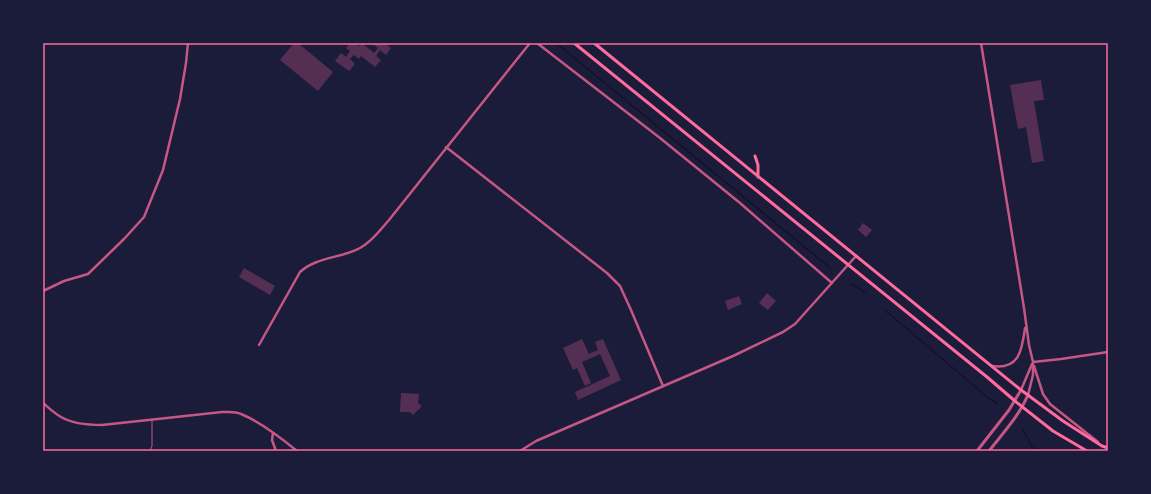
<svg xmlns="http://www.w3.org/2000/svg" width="1151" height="494" font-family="'Fira Sans Condensed',sans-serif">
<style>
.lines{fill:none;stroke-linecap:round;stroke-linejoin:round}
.stream{stroke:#12122b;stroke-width:1.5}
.building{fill:#542f53}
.service{stroke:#c65784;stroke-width:1}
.minor{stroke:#c65784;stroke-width:2.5}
.tertiary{stroke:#c65784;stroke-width:3}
.secondary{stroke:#ff6b9d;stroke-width:3}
.neatline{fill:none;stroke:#ff6b9d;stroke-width:1.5}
</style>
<rect width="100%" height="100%" fill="#1b1b3a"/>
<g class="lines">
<path class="stream" d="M 556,43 L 829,267
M 852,284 L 865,293
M 886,311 L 987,397 L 997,403
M 1022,428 L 1032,447 L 1038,451"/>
</g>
<path class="building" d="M 294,43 L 298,43 L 333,72 L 318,91 L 280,60 Z
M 350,43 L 355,43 L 359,46 L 362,43 L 374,53 L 378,48 L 373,44 L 374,43 L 385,43 L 391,48 L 386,55 L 380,50 L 376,56 L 381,60 L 375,67 L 361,56 L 359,59 L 354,55 L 350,59 L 355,64 L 349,71 L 335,61 L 341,53 L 346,57 L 350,51 L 346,48 Z
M 1041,80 L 1044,100 L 1034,101 L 1044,161 L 1032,163 L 1026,127 L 1018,129 L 1010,85 Z
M 863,223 L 872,230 L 866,237 L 858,230 Z
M 244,268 L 275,286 L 270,295 L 239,277 Z
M 767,293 L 776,301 L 768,310 L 759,303 Z
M 739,296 L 742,304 L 728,310 L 725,301 Z
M 582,339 L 589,354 L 598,350 L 595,342 L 603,339 L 621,380 L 578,400 L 575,392 L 610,376 L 600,354 L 582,362 L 591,383 L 585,386 L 577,368 L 573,370 L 563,348 Z
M 401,393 L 419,394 L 418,403 L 422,406 L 413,415 L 410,412 L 400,412 Z"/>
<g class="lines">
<path class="service" d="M 150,451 L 152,446 L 152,420"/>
<path class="minor" d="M 537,43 L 660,138 L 740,203 L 832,283
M 981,43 L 1024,308 L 1029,345 L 1033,362 L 1033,375 L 1028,395
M 446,147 L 607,273 L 620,286 L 631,310 L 663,386
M 43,291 L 64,281 L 88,274 L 124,239 L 144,217 L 163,170 L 180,99 L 186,63 L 188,43
M 259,345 L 300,272 C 316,257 342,258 360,248 C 372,242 381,229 389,220 L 530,43
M 1033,362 L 1061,359 L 1108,352
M 992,366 C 1020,370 1022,349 1025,328
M 1034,366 L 1043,394 L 1050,404 L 1098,442
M 1021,390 L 1032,364
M 43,403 C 49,408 54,413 61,417 C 73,424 88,425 102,425 L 222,412 C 228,412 235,411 241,414 C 261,422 280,437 297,451
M 273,433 L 272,440 L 276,451
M 520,451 L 536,441 L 733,356 L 783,332 L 795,324 L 856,256"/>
<path class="tertiary" d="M 977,451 L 1009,410 L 1021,390
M 989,451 C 1003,433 1019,416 1028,395"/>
<path class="secondary" d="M 574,43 L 987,377 L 1015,401 L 1053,431 L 1087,451
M 594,43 L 1021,390 L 1063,421 L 1102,446 L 1108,448
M 755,156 L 758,165 L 758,177"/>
</g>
<rect width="1151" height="494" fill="none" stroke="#1b1b3a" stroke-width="88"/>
<rect x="44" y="44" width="1063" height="406" class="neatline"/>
</svg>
